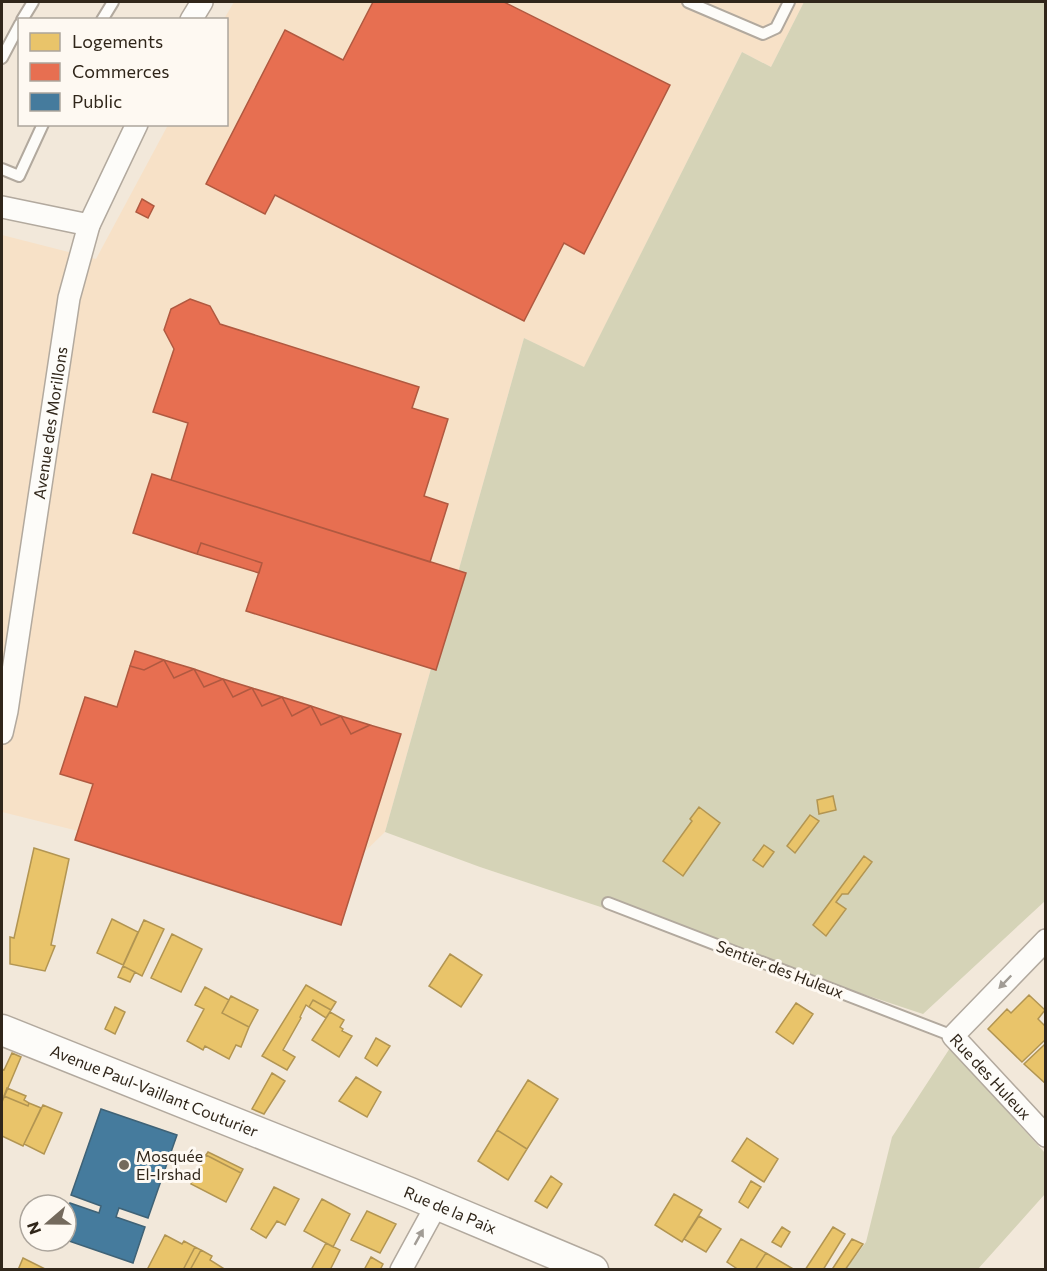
<svg xmlns="http://www.w3.org/2000/svg" width="1047" height="1271" font-family="Commissioner,sans-serif">
<style>
.built{fill:#f7e1c7}
.green{fill:#d5d3b7}
.homes{fill:#e9c46a;stroke:#b29552;stroke-width:1.5}
.shops{fill:#e76f51;stroke:#b05940;stroke-width:1.5}
.public{fill:#457b9d;stroke:#3f6276;stroke-width:1.5}
.lines{fill:none;stroke-linecap:round;stroke-linejoin:round}
.lane-casing{stroke:#b2a99e;stroke-width:14}
.street-casing{stroke:#b2a99e;stroke-width:24}
.secondary-casing{stroke:#b2a99e;stroke-width:33}
.lane{stroke:#fdfcf9;stroke-width:10}
.street{stroke:#fdfcf9;stroke-width:21}
.secondary{stroke:#fdfcf9;stroke-width:30}
.oneway{fill:#a19c95}
.poi-dot{fill:#746a5d;stroke:#fef9f2;stroke-width:2}
.labels{text-anchor:middle;stroke-width:6;stroke-linejoin:round;paint-order:stroke}
.street-label{font-size:16px;fill:#30261a;stroke:#fef9f2}
.poi-label{font-size:16px;fill:#30261a;stroke:#fef9f2;text-anchor:start}
</style>
<rect width="100%" height="100%" fill="#f2e8da"/>
<path class="built" d="M 234,2 L 804,2 L 771,67 L 742,52 L 584,368 L 524,338 L 385,832 L 323,892 L 2,812 L 2,235 L 96,259 L 168,125 L 226,124 L 226,20 L 224,19 Z"/>
<path class="green" d="M 804,2 L 1045,2 L 1045,901 L 923,1014 L 480,867 L 385,832 L 524,338 L 584,367 L 742,52 L 771,67 Z
M 950,1048 L 1045,1153 L 1045,1194 L 978,1269 L 846,1269 L 866,1242 L 892,1137 Z"/>
<path class="homes" d="M 833,796 L 836,810 L 819,814 L 817,800 Z
M 699,807 L 720,823 L 683,876 L 663,861 L 692,821 L 690,819 Z
M 810,815 L 819,821 L 795,853 L 787,846 Z
M 764,845 L 774,852 L 763,867 L 753,860 Z
M 34,848 L 69,859 L 51,945 L 55,946 L 45,971 L 10,964 L 10,937 L 14,938 Z
M 864,856 L 872,862 L 848,894 L 842,894 L 836,902 L 846,909 L 826,936 L 813,925 Z
M 112,919 L 138,932 L 123,965 L 97,953 Z
M 144,920 L 164,929 L 142,976 L 123,966 Z
M 172,934 L 202,949 L 181,992 L 151,978 Z
M 450,954 L 482,975 L 461,1007 L 429,986 Z
M 123,966 L 135,972 L 130,982 L 118,977 Z
M 306,985 L 336,1002 L 331,1010 L 313,1000 L 309,1007 L 306,1005 L 300,1017 L 301,1018 L 283,1050 L 295,1057 L 287,1070 L 262,1056 Z
M 205,987 L 229,1000 L 222,1013 L 249,1027 L 241,1047 L 236,1045 L 229,1059 L 205,1046 L 203,1050 L 187,1041 L 204,1009 L 195,1005 Z
M 1029,995 L 1045,1010 L 1038,1019 L 1046,1027 L 1046,1039 L 1022,1062 L 988,1029 L 1007,1009 L 1011,1013 Z
M 231,996 L 258,1010 L 249,1027 L 222,1013 Z
M 313,1000 L 331,1010 L 326,1018 L 309,1007 Z
M 796,1003 L 813,1014 L 793,1044 L 776,1032 Z
M 115,1007 L 125,1012 L 115,1034 L 105,1029 Z
M 330,1012 L 344,1020 L 340,1027 L 343,1029 L 342,1031 L 352,1036 L 339,1057 L 312,1040 Z
M 376,1038 L 390,1046 L 377,1066 L 365,1058 Z
M 1044,1045 L 1046,1047 L 1046,1084 L 1024,1064 Z
M 12,1053 L 21,1057 L 2,1102 L 2,1069 L 4,1070 Z
M 272,1073 L 285,1081 L 264,1114 L 252,1109 Z
M 356,1077 L 381,1092 L 367,1117 L 339,1101 Z
M 528,1080 L 558,1099 L 527,1149 L 497,1130 Z
M 7,1088 L 26,1096 L 24,1100 L 29,1103 L 28,1106 L 4,1096 Z
M 4,1096 L 28,1106 L 29,1103 L 41,1108 L 23,1146 L 2,1136 L 2,1102 Z
M 43,1105 L 62,1113 L 44,1154 L 24,1144 Z
M 497,1130 L 527,1149 L 508,1180 L 478,1161 Z
M 747,1138 L 778,1159 L 764,1182 L 732,1161 Z
M 208,1152 L 243,1169 L 241,1173 L 206,1155 Z
M 206,1155 L 241,1173 L 226,1202 L 191,1184 Z
M 551,1176 L 562,1184 L 547,1208 L 535,1201 Z
M 751,1181 L 761,1187 L 748,1208 L 739,1202 Z
M 274,1187 L 299,1199 L 285,1225 L 277,1221 L 266,1238 L 251,1229 Z
M 674,1194 L 702,1210 L 682,1242 L 655,1225 Z
M 322,1199 L 350,1214 L 333,1247 L 304,1231 Z
M 367,1211 L 396,1224 L 380,1253 L 351,1240 Z
M 699,1216 L 721,1229 L 706,1252 L 684,1239 Z
M 782,1227 L 790,1232 L 781,1247 L 772,1242 Z
M 833,1227 L 845,1234 L 823,1270 L 805,1270 Z
M 165,1235 L 182,1244 L 184,1241 L 195,1247 L 183,1270 L 147,1270 Z
M 741,1239 L 766,1253 L 755,1270 L 739,1270 L 727,1262 Z
M 852,1239 L 863,1244 L 845,1270 L 835,1270 L 833,1268 Z
M 326,1243 L 340,1250 L 330,1270 L 311,1270 Z
M 195,1247 L 201,1250 L 190,1270 L 183,1270 Z
M 201,1250 L 212,1256 L 210,1260 L 226,1270 L 190,1270 Z
M 766,1253 L 795,1270 L 755,1270 Z
M 371,1257 L 383,1264 L 380,1270 L 364,1270 Z
M 23,1258 L 47,1270 L 18,1270 Z"/>
<path class="shops" d="M 373,2 L 504,2 L 670,85 L 584,254 L 564,243 L 524,321 L 275,195 L 265,214 L 206,184 L 285,30 L 343,60 Z
M 142,199 L 154,206 L 148,218 L 136,212 Z
M 190,299 L 210,306 L 220,324 L 419,387 L 412,408 L 448,419 L 424,496 L 448,504 L 430,562 L 171,480 L 188,423 L 153,412 L 174,349 L 164,330 L 171,309 Z
M 152,474 L 466,573 L 436,670 L 246,611 L 262,563 L 201,543 L 197,554 L 133,533 Z
M 201,543 L 262,563 L 259,573 L 197,554 Z
M 135,651 L 164,660 L 144,670 L 130,666 Z
M 164,660 L 174,678 L 194,669 L 204,687 L 223,679 L 233,697 L 252,688 L 262,706 L 282,697 L 292,716 L 311,706 L 321,725 L 341,716 L 351,734 L 370,725 L 401,734 L 341,925 L 75,840 L 93,784 L 60,774 L 85,697 L 117,707 L 130,666 L 144,670 Z
M 164,660 L 194,669 L 174,678 Z
M 194,669 L 223,679 L 204,687 Z
M 223,679 L 252,688 L 233,697 Z
M 252,688 L 282,697 L 262,706 Z
M 282,697 L 311,706 L 292,716 Z
M 311,706 L 341,716 L 321,725 Z
M 341,716 L 370,725 L 351,734 Z"/>
<path class="public" d="M 101,1109 L 177,1135 L 148,1218 L 119,1208 L 116,1217 L 145,1227 L 133,1263 L 66,1240 L 66,1214 L 70,1203 L 99,1213 L 101,1206 L 71,1195 Z"/>
<g class="lines">
<g class="lane-casing">
<path id="lane" d="M 688,2 L 763,34 L 776,28 L 789,2
M 22,20 L 33,2
M 102,20 L 113,2
M 2,58 L 20,24
M 2,169 L 19,176 L 43,124
M 608,903 L 953,1036"/>
</g>
<g class="street-casing">
<g id="street">
<path d="M 191,20 L 202,2"/>
<path d="M 2,207 L 89,225"/>
<path id="s1" d="M 2,733 L 7,711 L 69,298 L 89,225 L 137,124"/>
<path id="s2" d="M 1046,940 L 953,1036 L 1046,1136"/>
<path d="M 401,1270 L 437,1204"/>
</g>
</g>
<g class="secondary-casing">
<g id="secondary">
<path id="s3" d="M 2,1030 L 410,1193 L 593,1270"/>
</g>
</g>
<use href="#lane" class="lane"/>
<use href="#street" class="street"/>
<use href="#secondary" class="secondary"/>
</g>
<defs><path id="oneway-solid" d="M-6-.8H1V-3.2L6.5 0L1 3.2V.8H-6Z" transform="scale(1.5)"/></defs>
<g class="oneway">
<use href="#oneway-solid" transform="translate(1005 982) rotate(134)"/>
<use href="#oneway-solid" transform="translate(419 1237) rotate(-61)"/>
</g>
<circle class="poi-dot" cx="124" cy="1165" r="6"/>
<g class="labels">
<g class="street-label">
<text dy="6" stroke="none"><textPath href="#s1" startOffset="314">Avenue des Morillons</textPath></text>
<text transform="translate(780 969) rotate(21)" y="6">Sentier des Huleux</text>
<text dy="6" stroke="none"><textPath href="#s2" startOffset="189">Rue des Huleux</textPath></text>
<text dy="6" stroke="none"><textPath href="#s3" startOffset="164">Avenue Paul-Vaillant Couturier</textPath></text>
<text dy="6" stroke="none"><textPath href="#s3" startOffset="483">Rue de la Paix</textPath></text>
</g>
<g class="poi-label">
<text x="136" y="1162">Mosquée<tspan x="136" dy="18">El-Irshad</tspan></text>
</g>
</g>
<rect width="1047" height="1271" fill="none" stroke="#30261a" stroke-width="6"/>
<rect x="18" y="18" width="210" height="108" fill="#fef9f2" stroke="#aca59c" stroke-width="1.5"/>
<rect x="30" y="33" width="30" height="18" fill="#e9c46a" stroke="#aca59c" stroke-width="1.5"/>
<text x="72" y="48" font-size="18" fill="#30261a">Logements</text>
<rect x="30" y="63" width="30" height="18" fill="#e76f51" stroke="#aca59c" stroke-width="1.5"/>
<text x="72" y="78" font-size="18" fill="#30261a">Commerces</text>
<rect x="30" y="93" width="30" height="18" fill="#457b9d" stroke="#aca59c" stroke-width="1.5"/>
<text x="72" y="108" font-size="18" fill="#30261a">Public</text>
<g transform="translate(48 1223) rotate(250)"><circle r="28" fill="#fef9f2" stroke="#aca59c" stroke-width="1.5"/>
<path d="M0-4.5L10 22L0 15L-10 22Z" fill="#746a5d"/>
<text y="-9" font-size="16" font-weight="bold" text-anchor="middle" fill="#30261a">N</text>
</g>
</svg>
